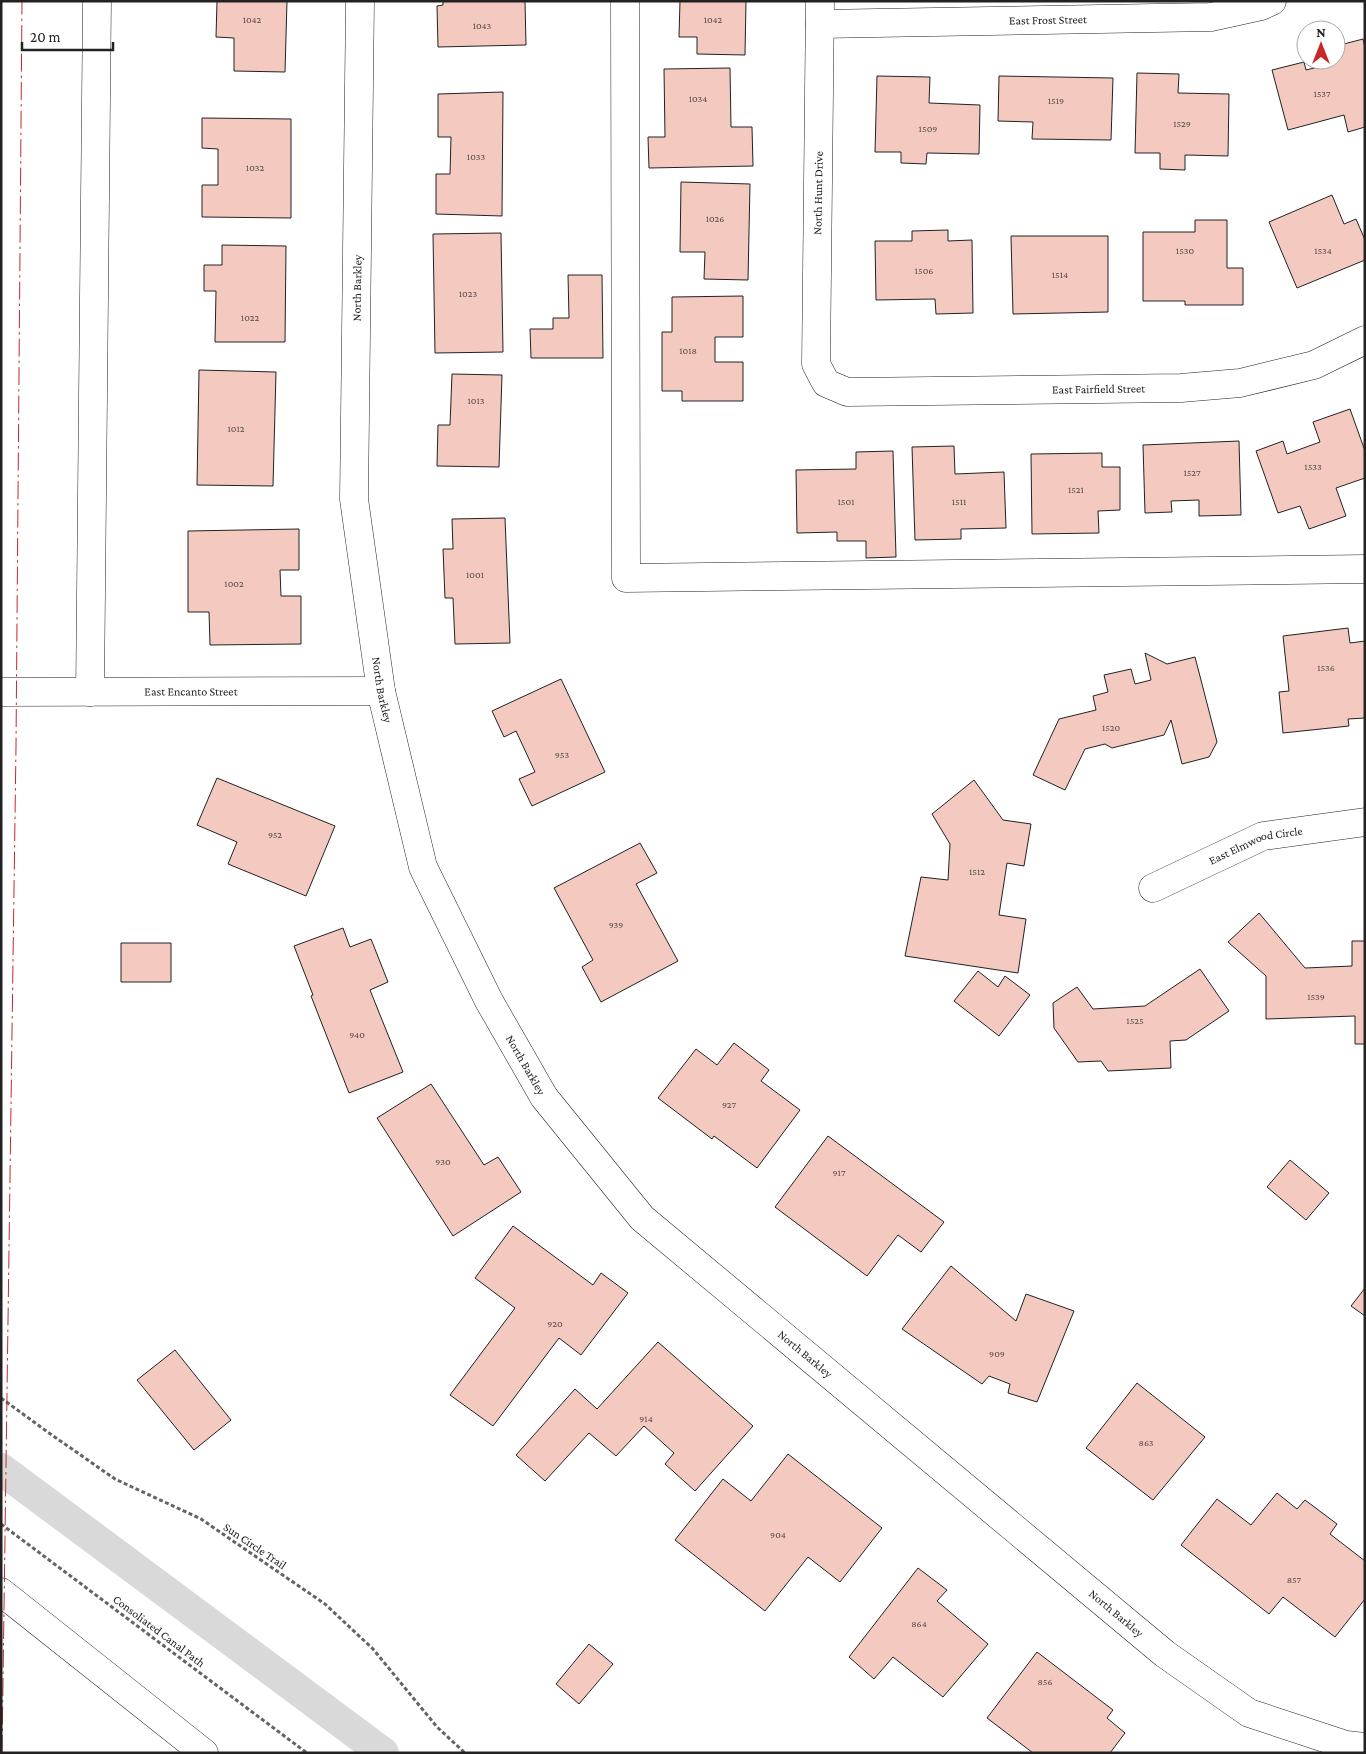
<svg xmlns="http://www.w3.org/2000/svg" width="1366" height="1754" font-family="'Crimson Pro',serif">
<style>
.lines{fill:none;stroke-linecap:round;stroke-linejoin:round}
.canal{stroke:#d9d9d9;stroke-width:32}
.building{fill:#f3c9c0;stroke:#222}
.minor-casing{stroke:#222;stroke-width:29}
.path{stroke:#646464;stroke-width:3;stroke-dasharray:4 2.5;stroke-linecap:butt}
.minor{stroke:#fff;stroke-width:28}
.power{stroke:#c62828;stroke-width:1;stroke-dasharray:18 4 2.5 4;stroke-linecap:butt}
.labels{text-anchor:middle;stroke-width:4;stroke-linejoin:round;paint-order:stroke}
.number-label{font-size:10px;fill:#564c4a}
.street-label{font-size:12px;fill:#222;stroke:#fff}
</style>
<rect width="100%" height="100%" fill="#fff"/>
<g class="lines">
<path class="canal" d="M 1,1469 L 383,1753"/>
</g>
<path class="building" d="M 217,1 L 287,1 L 285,72 L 234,71 L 234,38 L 216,37 Z
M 443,1 L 525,1 L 526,45 L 438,47 L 437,6 L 443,5 Z
M 680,1 L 746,1 L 745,55 L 697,54 L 697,37 L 679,37 Z
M 1363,39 L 1365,47 L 1365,127 L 1348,132 L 1344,115 L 1288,130 L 1272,70 L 1304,62 L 1306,70 L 1334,63 L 1333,60 L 1336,60 L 1336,46 Z
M 730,68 L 731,127 L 752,127 L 753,166 L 649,168 L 648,137 L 665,137 L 664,69 Z
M 1137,73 L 1179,74 L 1178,93 L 1229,94 L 1228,156 L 1185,155 L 1185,170 L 1160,169 L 1160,153 L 1135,153 Z
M 877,76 L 930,77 L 929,103 L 980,105 L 979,154 L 927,153 L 926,164 L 901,163 L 901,152 L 875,152 Z
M 999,76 L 1113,78 L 1111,140 L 1032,139 L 1033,122 L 998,121 Z
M 503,92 L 502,216 L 436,214 L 436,174 L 450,174 L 451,137 L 438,137 L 438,94 Z
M 202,118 L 291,119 L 291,218 L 202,217 L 202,185 L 218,185 L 218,149 L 202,148 Z
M 681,182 L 750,184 L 748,280 L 704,279 L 705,252 L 680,252 Z
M 1332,195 L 1344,224 L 1356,219 L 1365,240 L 1365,260 L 1297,288 L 1269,222 Z
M 1195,220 L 1227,220 L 1227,268 L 1243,268 L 1243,305 L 1185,305 L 1185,301 L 1143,301 L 1143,232 L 1195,232 Z
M 948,230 L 948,241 L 972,240 L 973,313 L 936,314 L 935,299 L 876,300 L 875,241 L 912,241 L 912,231 Z
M 501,233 L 503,352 L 435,353 L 433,234 Z
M 1011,236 L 1108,236 L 1108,312 L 1013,314 Z
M 222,245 L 286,246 L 285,342 L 215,342 L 216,291 L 204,291 L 204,265 L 222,265 Z
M 568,275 L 602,275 L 603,358 L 531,358 L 530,329 L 553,329 L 553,318 L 569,318 Z
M 743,296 L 743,337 L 715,337 L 715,362 L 743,362 L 743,401 L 682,401 L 682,391 L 662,391 L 662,332 L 672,332 L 672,297 Z
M 199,370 L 276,372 L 273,486 L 197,485 Z
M 452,374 L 502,375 L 499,467 L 437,466 L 438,425 L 450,425 Z
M 1350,409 L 1365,451 L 1365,478 L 1336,488 L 1346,516 L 1309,529 L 1300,506 L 1278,513 L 1256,451 L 1283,441 L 1287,454 L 1320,442 L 1313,422 Z
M 1239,441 L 1241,515 L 1199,516 L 1199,500 L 1171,501 L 1172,512 L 1145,513 L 1143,445 Z
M 954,446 L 955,474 L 1004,472 L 1006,528 L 961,529 L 961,539 L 915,540 L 912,447 Z
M 893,451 L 896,557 L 866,558 L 866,541 L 837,541 L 837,532 L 797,533 L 796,470 L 856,469 L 856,452 Z
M 1102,453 L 1102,467 L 1120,467 L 1120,510 L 1098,511 L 1099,533 L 1032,534 L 1031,454 Z
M 505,518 L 510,643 L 455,644 L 453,598 L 445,598 L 443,549 L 453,549 L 452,519 Z
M 299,529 L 299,570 L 280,570 L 281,596 L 301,596 L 301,644 L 210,645 L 209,612 L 188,612 L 188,531 Z
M 1348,628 L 1350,643 L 1365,641 L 1365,718 L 1348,719 L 1349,726 L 1283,733 L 1279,692 L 1289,691 L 1283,636 Z
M 1145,653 L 1167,664 L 1195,657 L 1217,742 L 1209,757 L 1182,764 L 1171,720 L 1164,735 L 1112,748 L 1105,744 L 1085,749 L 1065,790 L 1033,775 L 1059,719 L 1096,710 L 1093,696 L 1108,692 L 1104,675 L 1131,669 L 1135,684 L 1151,680 Z
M 561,679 L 605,772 L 532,806 L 519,779 L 535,772 L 516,731 L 504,737 L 492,711 Z
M 217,778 L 335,826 L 306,896 L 228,864 L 237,842 L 197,825 Z
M 974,780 L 1003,820 L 1031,824 L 1024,866 L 1007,863 L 999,915 L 1026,919 L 1018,973 L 905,956 L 921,877 L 948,880 L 950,844 L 932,814 Z
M 640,843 L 657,873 L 636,884 L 678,961 L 601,1002 L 582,967 L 593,960 L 554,888 Z
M 1259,913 L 1305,968 L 1352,966 L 1352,941 L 1365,941 L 1365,1044 L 1355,1044 L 1355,1016 L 1266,1019 L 1266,976 L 1228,942 Z
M 343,928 L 350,947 L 371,939 L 388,982 L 370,990 L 403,1072 L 349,1093 L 311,996 L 313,995 L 294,946 Z
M 121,943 L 171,943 L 171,982 L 121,982 Z
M 1200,969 L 1229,1011 L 1186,1040 L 1170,1041 L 1171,1068 L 1108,1071 L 1101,1061 L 1078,1062 L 1054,1028 L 1053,1003 L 1077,987 L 1093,1009 L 1145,1006 Z
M 978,971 L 998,987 L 1005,976 L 1030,995 L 999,1036 L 954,1001 Z
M 734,1043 L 769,1070 L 761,1081 L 800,1110 L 757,1168 L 714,1136 L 712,1139 L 658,1098 L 696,1049 L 717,1065 Z
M 431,1084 L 484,1165 L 498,1157 L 521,1192 L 453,1236 L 377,1118 Z
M 828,1136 L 944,1222 L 921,1252 L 898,1235 L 867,1276 L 775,1207 Z
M 1290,1160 L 1329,1193 L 1306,1220 L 1267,1187 Z
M 513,1226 L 593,1285 L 601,1273 L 628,1293 L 581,1355 L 559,1338 L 493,1426 L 450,1395 L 515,1308 L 475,1278 Z
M 951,1266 L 1016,1321 L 1026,1294 L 1074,1311 L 1037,1402 L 1008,1393 L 1010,1384 L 989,1376 L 982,1384 L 902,1329 Z
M 1365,1288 L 1365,1316 L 1351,1306 Z
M 658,1342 L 753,1426 L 695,1491 L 665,1464 L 674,1453 L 644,1426 L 616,1456 L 589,1433 L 545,1481 L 516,1455 L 575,1389 L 597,1409 Z
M 175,1350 L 231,1420 L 194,1450 L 137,1380 Z
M 1137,1383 L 1205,1437 L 1153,1500 L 1086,1448 Z
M 788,1454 L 882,1528 L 840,1582 L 808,1557 L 765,1611 L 675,1540 L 723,1479 L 751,1501 Z
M 1277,1493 L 1297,1509 L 1305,1500 L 1337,1524 L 1330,1534 L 1365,1561 L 1365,1599 L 1335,1637 L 1283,1597 L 1269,1614 L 1181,1545 L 1217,1499 L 1251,1525 Z
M 918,1568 L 947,1590 L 937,1601 L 988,1644 L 943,1697 L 893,1657 L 874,1679 L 849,1657 Z
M 589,1644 L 613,1664 L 579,1704 L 556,1684 Z
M 1037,1652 L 1113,1710 L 1107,1718 L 1125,1733 L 1110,1753 L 1033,1753 L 987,1718 Z"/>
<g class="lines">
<g class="minor-casing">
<g id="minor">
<path id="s1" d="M 360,1 L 354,499 L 381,691 L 423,867 L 489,1001 L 544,1097 L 642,1218 L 1165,1654 L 1249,1713 L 1346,1745 L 1365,1747"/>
<path d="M 625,1 L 626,578 L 1365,569"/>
<path id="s2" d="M 820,1 L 816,364 L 826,383 L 847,392 L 1181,388 L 1240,383 L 1314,365 L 1365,340"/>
<path id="s3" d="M 820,24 L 1211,17 L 1261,6 L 1272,1"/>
<path id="s4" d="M 1,692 L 381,691"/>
<path d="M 90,692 L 97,1"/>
<path id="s5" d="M 1153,888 L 1263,836 L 1365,822"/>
<path d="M 1,1592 L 204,1753"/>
</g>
</g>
<path class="path" d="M 1,1398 L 49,1433 L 115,1479 L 201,1519 L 325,1604 L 373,1649 L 437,1727 L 465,1753
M 1,1524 L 307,1753"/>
<use href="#minor" class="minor"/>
<path class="power" d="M 2,1753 L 16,746 L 22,1"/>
</g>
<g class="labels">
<g class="number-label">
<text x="252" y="23">1042</text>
<text x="713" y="23">1042</text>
<text x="482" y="29">1043</text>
<text x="1322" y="97">1537</text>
<text x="698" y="102">1034</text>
<text x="1056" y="104">1519</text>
<text x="1182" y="127">1529</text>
<text x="928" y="132">1509</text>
<text x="476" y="160">1033</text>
<text x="255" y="171">1032</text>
<text x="715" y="222">1026</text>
<text x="1185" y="254">1530</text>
<text x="1323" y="254">1534</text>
<text x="924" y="274">1506</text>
<text x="1060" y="278">1514</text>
<text x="468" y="297">1023</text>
<text x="250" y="321">1022</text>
<text x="688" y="354">1018</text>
<text x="476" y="404">1013</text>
<text x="236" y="432">1012</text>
<text x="1313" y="470">1533</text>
<text x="1192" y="476">1527</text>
<text x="1076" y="493">1521</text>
<text x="846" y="505">1501</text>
<text x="959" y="505">1511</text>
<text x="475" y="578">1001</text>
<text x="234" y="587">1002</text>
<text x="1326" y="671">1536</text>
<text x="1111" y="731">1520</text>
<text x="562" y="758">953</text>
<text x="275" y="838">952</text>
<text x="977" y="875">1512</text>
<text x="616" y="928">939</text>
<text x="1316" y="1000">1539</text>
<text x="1135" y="1024">1525</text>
<text x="357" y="1038">940</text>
<text x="729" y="1108">927</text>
<text x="443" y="1165">930</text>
<text x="839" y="1176">917</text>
<text x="555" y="1327">920</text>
<text x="997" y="1357">909</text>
<text x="646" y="1422">914</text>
<text x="1146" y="1446">863</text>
<text x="778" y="1538">904</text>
<text x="1294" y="1583">857</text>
<text x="919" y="1627">864</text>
<text x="1045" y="1685">856</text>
</g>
<g class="street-label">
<text dy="4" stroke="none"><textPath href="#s3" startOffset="228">East Frost Street</textPath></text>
<text transform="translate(818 193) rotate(-89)" y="4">North Hunt Drive</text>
<text transform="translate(357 288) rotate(-89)" y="4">North Barkley</text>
<text dy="4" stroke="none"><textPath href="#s2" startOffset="659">East Fairfield Street</textPath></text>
<text dy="4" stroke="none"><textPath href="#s1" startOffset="691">North Barkley</textPath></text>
<text dy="4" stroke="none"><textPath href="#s4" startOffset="190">East Encanto Street</textPath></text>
<text dy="4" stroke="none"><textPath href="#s5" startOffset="112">East Elmwood Circle</textPath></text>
<text dy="4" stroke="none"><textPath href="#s1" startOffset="1096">North Barkley</textPath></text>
<text dy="4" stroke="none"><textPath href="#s1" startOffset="1501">North Barkley</textPath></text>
<text transform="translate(255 1546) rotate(34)" y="4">Sun Circle Trail</text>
<text dy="4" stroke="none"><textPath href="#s1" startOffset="1906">North Barkley</textPath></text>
<text transform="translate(159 1631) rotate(37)" y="4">Consoliated Canal Path</text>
</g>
</g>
<rect width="1366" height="1754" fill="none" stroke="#222222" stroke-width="5"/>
<g transform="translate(1321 45)"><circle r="24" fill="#ffffff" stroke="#a7a7a7"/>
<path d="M0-4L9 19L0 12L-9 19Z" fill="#c62828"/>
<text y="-8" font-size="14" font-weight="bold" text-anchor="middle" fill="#222222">N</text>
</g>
<path d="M22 42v8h91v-8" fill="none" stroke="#222222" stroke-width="2.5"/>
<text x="30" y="42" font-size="15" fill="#222222" stroke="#ffffff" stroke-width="4" paint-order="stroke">20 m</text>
</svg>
